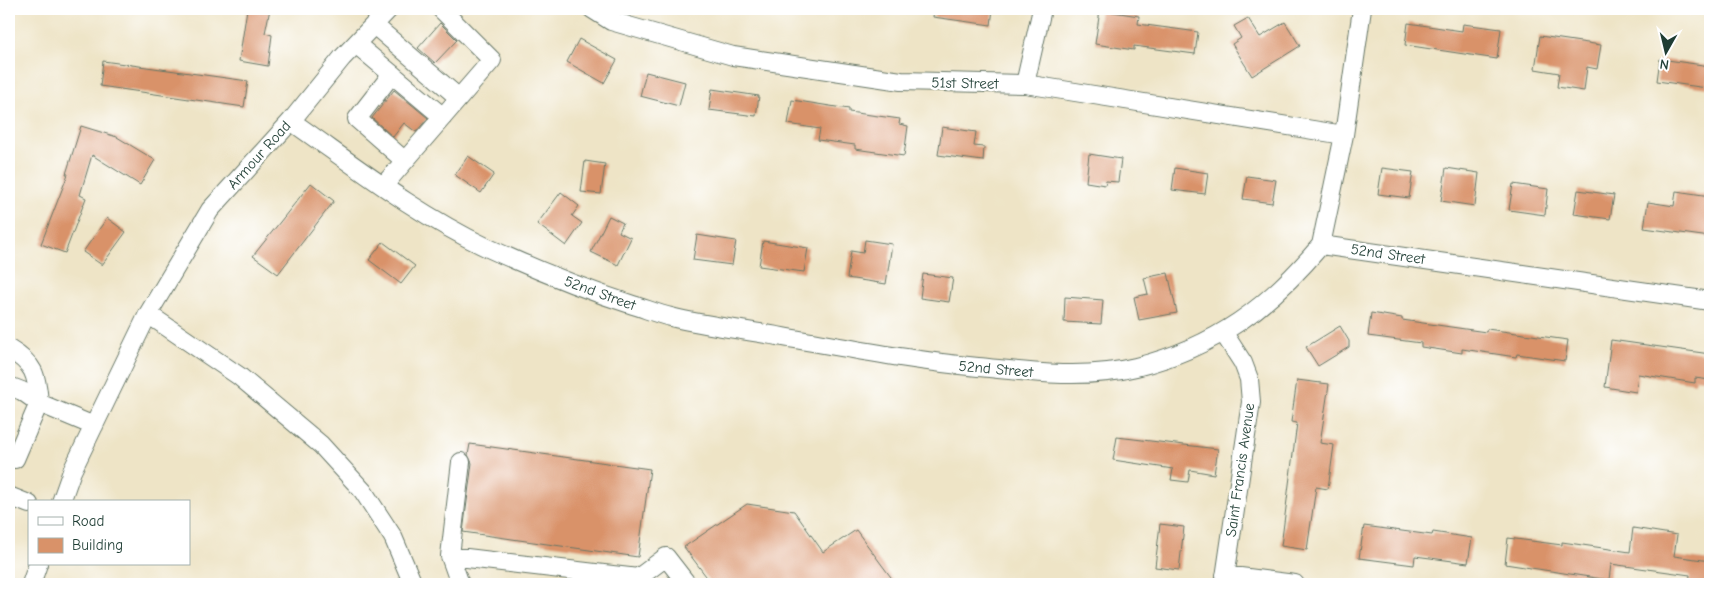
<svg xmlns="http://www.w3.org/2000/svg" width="1719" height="593" font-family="'Comic Neue',sans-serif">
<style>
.building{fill:#d99269}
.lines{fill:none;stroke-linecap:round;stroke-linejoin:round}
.minor-casing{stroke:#677767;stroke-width:20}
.minor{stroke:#fff;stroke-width:18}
.labels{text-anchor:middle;stroke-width:5;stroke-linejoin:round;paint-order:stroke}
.street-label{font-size:15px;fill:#1f3d34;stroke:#fff}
</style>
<rect width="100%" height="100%" fill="#fff"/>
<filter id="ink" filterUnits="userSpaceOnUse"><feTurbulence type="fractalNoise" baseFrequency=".02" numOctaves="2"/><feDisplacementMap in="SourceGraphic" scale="10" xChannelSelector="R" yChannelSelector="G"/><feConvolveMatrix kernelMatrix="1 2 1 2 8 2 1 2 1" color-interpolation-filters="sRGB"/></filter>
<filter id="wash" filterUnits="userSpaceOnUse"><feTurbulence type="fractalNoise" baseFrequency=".0096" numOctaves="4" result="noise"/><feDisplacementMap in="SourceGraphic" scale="20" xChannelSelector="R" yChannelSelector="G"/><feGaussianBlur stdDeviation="1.12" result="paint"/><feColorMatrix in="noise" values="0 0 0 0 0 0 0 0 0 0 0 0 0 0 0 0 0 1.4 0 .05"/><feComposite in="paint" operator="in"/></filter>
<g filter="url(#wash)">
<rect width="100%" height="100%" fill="#eee4c6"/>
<g id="blocks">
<path class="building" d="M 247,9 L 270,9 L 265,33 L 272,35 L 268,66 L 239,61 Z
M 934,9 L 993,9 L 991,25 L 933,17 Z
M 1100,10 L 1139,16 L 1138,24 L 1198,32 L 1195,54 L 1134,46 L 1134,50 L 1095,44 Z
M 1248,18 L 1260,37 L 1285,22 L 1300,46 L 1252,76 L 1232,44 L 1241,38 L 1234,26 Z
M 440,23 L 457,40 L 435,63 L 418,48 Z
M 1408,23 L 1462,31 L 1463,24 L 1501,29 L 1497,59 L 1405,45 Z
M 1540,36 L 1601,45 L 1597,69 L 1587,67 L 1584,91 L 1557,87 L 1559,73 L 1535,69 Z
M 579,39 L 617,60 L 604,83 L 567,62 Z
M 1660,59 L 1710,66 L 1707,88 L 1657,81 Z
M 103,61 L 248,81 L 244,107 L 100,86 Z
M 646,72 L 685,82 L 679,106 L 640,96 Z
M 712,89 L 759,96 L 756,116 L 709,110 Z
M 394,90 L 428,118 L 416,132 L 404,123 L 393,137 L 372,118 Z
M 792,100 L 849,109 L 849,112 L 900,119 L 899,124 L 908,126 L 904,156 L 855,149 L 855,145 L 818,140 L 820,129 L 788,124 Z
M 81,126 L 117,137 L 155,160 L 140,185 L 92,155 L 80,195 L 86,198 L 65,253 L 41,244 L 68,174 L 66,174 Z
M 942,127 L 976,132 L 974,146 L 984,147 L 983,161 L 938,155 Z
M 1089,154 L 1121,159 L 1118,182 L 1106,181 L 1105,185 L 1086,182 Z
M 468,156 L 494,174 L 481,193 L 455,175 Z
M 585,161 L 605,164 L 601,194 L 581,192 Z
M 1175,168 L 1208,173 L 1205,194 L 1172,190 Z
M 1382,168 L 1413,172 L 1409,198 L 1378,194 Z
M 1446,168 L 1479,173 L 1475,206 L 1441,201 Z
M 1247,176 L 1276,180 L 1272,203 L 1243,199 Z
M 311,183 L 334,201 L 278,274 L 253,256 Z
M 1513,184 L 1548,189 L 1545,215 L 1509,210 Z
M 1578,190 L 1614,195 L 1610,219 L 1574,214 Z
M 1676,191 L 1710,196 L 1710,237 L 1644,228 L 1648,202 L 1674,206 Z
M 561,192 L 579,206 L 572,216 L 582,223 L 566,246 L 537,224 Z
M 609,216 L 623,223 L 619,232 L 631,238 L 618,265 L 591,252 Z
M 107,218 L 126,232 L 102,265 L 83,252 Z
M 697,235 L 736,241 L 732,265 L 693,260 Z
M 865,240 L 892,244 L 886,284 L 847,278 L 851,251 L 863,253 Z
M 763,241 L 808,248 L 804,272 L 759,266 Z
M 383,242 L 415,266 L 401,284 L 369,260 Z
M 1168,273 L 1177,313 L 1139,320 L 1134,297 L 1148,294 L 1144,278 Z
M 923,274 L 953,278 L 949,302 L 920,298 Z
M 1065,297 L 1103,300 L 1101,324 L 1064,322 Z
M 1371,313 L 1402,318 L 1402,320 L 1486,332 L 1487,329 L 1568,340 L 1565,361 L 1517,354 L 1516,357 L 1462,349 L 1462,353 L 1421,347 L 1421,343 L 1368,336 Z
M 1340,326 L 1349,341 L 1349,347 L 1318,366 L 1306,347 Z
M 1611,340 L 1710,354 L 1710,380 L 1695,378 L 1695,383 L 1638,374 L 1636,392 L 1605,387 Z
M 1297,380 L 1329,384 L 1320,443 L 1334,445 L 1328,489 L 1316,487 L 1307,550 L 1281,546 L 1297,423 L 1291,422 Z
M 1117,437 L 1218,449 L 1214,474 L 1190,470 L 1188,482 L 1171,480 L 1173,469 L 1113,460 Z
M 470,444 L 650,469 L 638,557 L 463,532 L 472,463 L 468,455 Z
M 747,504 L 794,511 L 823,552 L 856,530 L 896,584 L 712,584 L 684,547 Z
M 1160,524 L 1184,527 L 1179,570 L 1155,567 Z
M 1364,526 L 1432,535 L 1433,532 L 1472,538 L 1468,563 L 1415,556 L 1414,565 L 1359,558 Z
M 1633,528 L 1677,535 L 1674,556 L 1710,561 L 1710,584 L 1689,584 L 1690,575 L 1611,564 L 1609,580 L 1505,564 L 1508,538 L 1562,545 L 1562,542 L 1630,552 Z"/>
</g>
</g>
<g filter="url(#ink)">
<use href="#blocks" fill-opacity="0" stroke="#677767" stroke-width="1"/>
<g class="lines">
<g class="minor-casing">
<path id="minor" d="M 592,9 L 611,21 L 733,56 L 901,81 L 1025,84 L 1344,135
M 374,25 L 459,98
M 356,44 L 443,117
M 392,74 L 357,119 L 405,161
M 1025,84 L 1042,9
M 291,121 C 354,165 416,214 486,247 C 534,269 583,289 633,305 C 646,309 658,314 671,317 C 707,326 746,330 783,337 C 848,348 912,361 978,367 C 1031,372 1083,380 1136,367 C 1216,347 1269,307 1321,245 L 1710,301
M 384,185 L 492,60 L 441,9
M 1321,245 L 1344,135 L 1362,9
M 148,314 L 239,376 L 321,445 L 363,491 L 393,537 L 413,584
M 1223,332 L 1243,363 L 1249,379 L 1251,402 L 1224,584
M 9,349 C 34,364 37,374 39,403 L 94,426
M 9,386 L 22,391 L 39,403 L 15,459
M 461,462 L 450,556 L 638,578
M 9,496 L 29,504
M 61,502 L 72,471 L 148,314 L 210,210 L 291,121 L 342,58 L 389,9
M 450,556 L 460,584
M 1225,575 L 1295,584
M 31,584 L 38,564
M 630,584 L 666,557 L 687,584"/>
</g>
<use href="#minor" class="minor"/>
</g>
</g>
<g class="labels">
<g class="street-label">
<text transform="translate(965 83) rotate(1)" y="5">51st Street</text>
<text transform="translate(259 155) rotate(-48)" y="5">Armour Road</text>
<text transform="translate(1388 254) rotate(8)" y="5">52nd Street</text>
<text transform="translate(600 293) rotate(20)" y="5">52nd Street</text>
<text transform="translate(996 369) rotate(5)" y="5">52nd Street</text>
<text transform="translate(1240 470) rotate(-82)" y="5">Saint Francis Avenue</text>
</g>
</g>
<rect width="1719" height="593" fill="none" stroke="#fff" stroke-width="30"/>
<rect x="28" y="500" width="162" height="65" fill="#ffffff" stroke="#a5b1ae"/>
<rect x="38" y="517" width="25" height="8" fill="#ffffff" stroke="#a5b1ae"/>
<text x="72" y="526" font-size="15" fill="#1f3d34">Road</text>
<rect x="38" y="538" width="25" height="15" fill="#d99269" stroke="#a5b1ae"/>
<text x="72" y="550" font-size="15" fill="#1f3d34">Building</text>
<g transform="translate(1666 52) rotate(188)" stroke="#ffffff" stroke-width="4" paint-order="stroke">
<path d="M0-4L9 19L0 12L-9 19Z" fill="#1f3d34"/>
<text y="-8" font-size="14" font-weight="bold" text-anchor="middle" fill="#1f3d34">N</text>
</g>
</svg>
